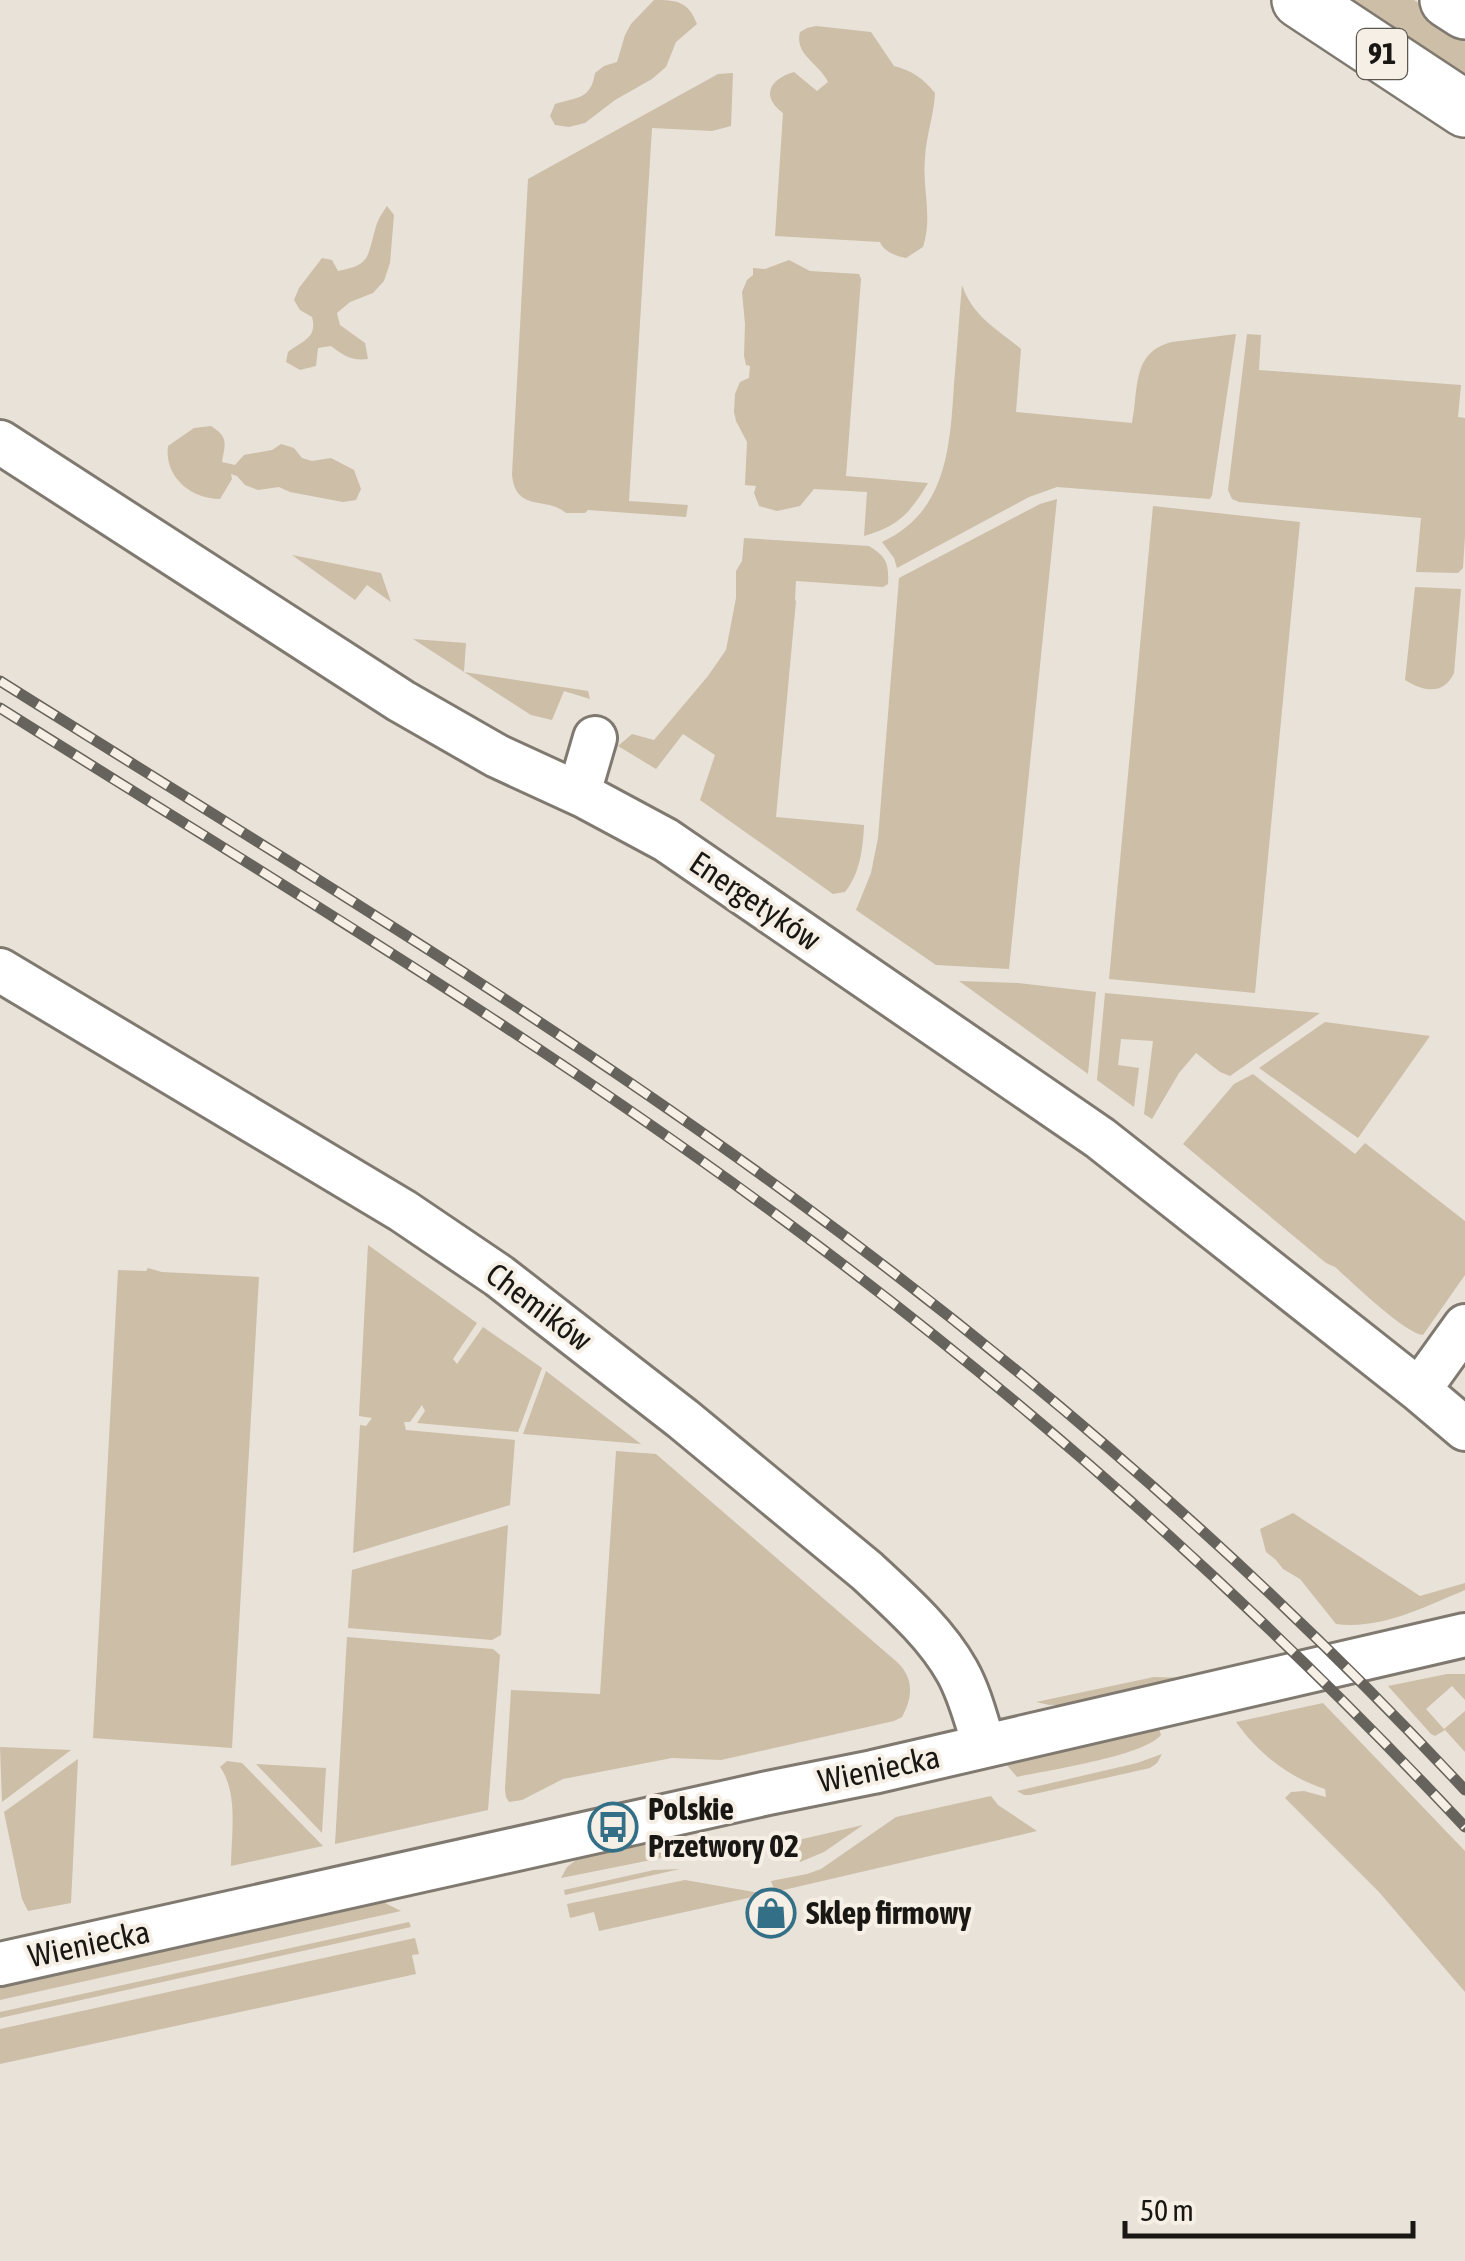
<svg xmlns="http://www.w3.org/2000/svg" width="1465" height="2261" font-family="'Asap Condensed',sans-serif">
<style>
.green{fill:#cdbea7}
.lines{fill:none;stroke-linecap:round;stroke-linejoin:round}
.minor-casing{stroke:#7f7970;stroke-width:48}
.major-casing{stroke:#7f7970;stroke-width:60}
.minor{stroke:#fff;stroke-width:42}
.major{stroke:#fff;stroke-width:55}
.rail-casing{stroke:#66635c;stroke-width:11}
.rail{stroke:#f6efe5;stroke-width:8;stroke-dasharray:22;stroke-linecap:butt}
.labels{text-anchor:middle;stroke-width:8;stroke-linejoin:round;paint-order:stroke}
.shield{fill:#f6efe5;stroke:#5b5852;stroke-width:2.5}
.shield-label{font-size:30px;font-weight:bold;fill:#191713}
.street-label{font-size:32px;fill:#191713;stroke:#f6efe5}
.poi-label{font-size:32px;font-weight:bold;fill:#191713;stroke:#f6efe5;text-anchor:start}
</style>
<rect width="100%" height="100%" fill="#e9e2d8"/>
<path class="green" d="M 654,0 C 677,0 688,1 697,24 L 676,42 L 666,67 L 652,79 L 615,100 L 585,123 L 569,127 L 555,125 L 550,116 L 555,104 C 578,97 591,99 595,73 L 604,66 L 617,62 L 625,35 L 631,24 Z
M 1341,0 L 1414,0 L 1465,33 L 1465,82 Z
M 816,26 L 871,32 L 894,66 C 911,70 924,79 935,93 C 934,115 926,136 925,158 C 922,190 933,216 923,247 L 906,258 C 896,256 884,252 880,242 L 775,236 L 783,113 C 760,96 770,79 794,72 L 817,91 L 828,82 C 819,63 794,55 800,32 L 807,28 Z
M 733,73 L 731,126 L 712,131 L 652,128 L 629,501 L 688,505 L 686,517 L 588,510 L 585,513 L 566,513 C 547,496 515,513 512,474 L 528,179 L 718,74 Z
M 387,206 L 394,215 L 390,263 L 384,281 L 373,293 L 350,302 L 337,313 L 340,325 L 365,343 L 368,359 C 352,361 344,356 331,346 L 318,348 L 316,366 L 300,370 L 286,362 L 288,352 C 302,341 318,338 312,317 L 300,310 L 294,300 L 299,288 L 322,258 L 332,260 L 338,271 C 370,265 367,258 375,230 C 377,221 382,213 387,206 Z
M 789,260 L 810,271 L 859,274 L 861,279 L 846,476 L 928,483 C 910,513 899,526 864,536 L 867,492 L 814,489 L 800,506 L 777,511 L 759,506 L 754,493 L 756,486 L 745,485 L 747,442 L 736,421 L 734,412 L 735,394 L 740,382 L 749,378 L 750,366 L 746,365 L 744,356 L 745,324 L 742,292 L 747,280 L 753,275 L 753,268 L 765,269 Z
M 962,285 C 973,317 995,327 1021,349 L 1016,412 L 1132,423 C 1139,390 1131,352 1172,342 L 1236,334 L 1212,495 L 1210,499 L 1057,487 L 1029,497 L 897,568 L 894,558 L 882,542 C 947,512 950,447 954,384 C 957,351 959,318 962,285 Z
M 1247,334 L 1261,335 L 1259,370 L 1461,385 L 1458,417 L 1465,418 L 1465,536 L 1463,568 L 1458,573 L 1416,572 L 1421,518 L 1239,502 L 1232,499 L 1228,490 Z
M 211,426 C 229,437 225,444 222,462 L 235,465 L 244,455 L 272,450 L 281,444 L 294,448 L 302,458 L 312,461 L 331,458 L 354,470 L 361,489 L 356,500 L 343,502 L 290,492 L 279,487 L 258,490 L 245,485 L 237,476 L 231,474 L 232,479 L 220,499 C 191,499 164,477 168,446 L 194,428 Z
M 1057,499 L 1009,969 L 936,965 L 856,910 L 871,873 L 878,838 L 899,578 L 1040,504 Z
M 1153,506 L 1300,522 L 1255,993 L 1109,979 Z
M 744,538 L 869,546 C 887,557 889,564 888,584 L 883,587 L 796,581 L 795,600 L 796,601 L 776,817 L 864,825 C 863,849 860,873 845,892 L 833,894 L 700,800 L 715,755 L 683,734 L 656,769 L 618,746 L 632,734 L 654,740 L 708,676 L 726,650 L 736,598 L 736,571 L 742,561 Z
M 292,555 L 381,573 L 391,602 L 367,585 L 355,600 Z
M 1415,587 L 1461,589 L 1454,673 C 1444,695 1424,692 1405,680 Z
M 413,639 L 466,643 L 464,672 L 588,691 L 590,699 L 564,691 L 552,720 L 531,715 Z
M 959,981 L 1018,983 L 1096,992 L 1088,1074 Z
M 1105,993 L 1320,1013 L 1230,1076 L 1220,1072 L 1196,1053 L 1179,1073 L 1152,1119 L 1144,1114 L 1153,1041 L 1121,1039 L 1118,1065 L 1139,1068 L 1134,1107 L 1097,1080 Z
M 1325,1022 L 1430,1036 L 1358,1138 L 1259,1068 Z
M 1253,1074 L 1355,1154 L 1365,1143 L 1465,1221 L 1465,1275 L 1423,1335 C 1404,1333 1352,1282 1335,1267 L 1326,1263 L 1183,1144 L 1234,1084 Z
M 368,1245 L 477,1323 L 453,1359 L 457,1364 L 483,1327 L 542,1368 L 518,1432 L 417,1423 L 425,1411 L 422,1405 L 410,1422 L 404,1422 L 406,1430 L 515,1440 L 510,1505 L 353,1553 L 360,1425 L 366,1426 L 372,1418 L 359,1416 Z
M 148,1268 L 162,1272 L 259,1277 L 232,1748 L 93,1738 L 118,1270 L 146,1271 Z
M 546,1371 L 641,1444 L 523,1434 Z
M 616,1451 L 656,1454 L 897,1662 C 914,1678 913,1697 902,1717 L 894,1721 L 721,1760 L 672,1758 L 563,1779 L 522,1800 L 509,1802 L 506,1797 L 505,1789 L 511,1690 L 600,1694 Z
M 1293,1513 L 1420,1596 L 1465,1583 L 1465,1590 C 1425,1607 1379,1630 1336,1624 L 1300,1579 L 1283,1569 L 1276,1560 L 1266,1552 L 1260,1529 Z
M 508,1525 L 501,1635 L 492,1640 L 348,1628 L 352,1570 Z
M 347,1637 L 493,1649 L 500,1655 L 488,1810 L 335,1844 Z
M 1447,1674 L 1465,1674 L 1465,1700 L 1452,1686 L 1426,1709 L 1444,1729 L 1465,1711 L 1465,1752 L 1445,1730 L 1435,1736 L 1431,1734 L 1388,1686 Z
M 1154,1677 L 1194,1678 L 1066,1705 L 1049,1705 L 1036,1702 Z
M 1323,1703 L 1465,1851 L 1465,1992 L 1379,1892 L 1285,1798 L 1291,1792 L 1304,1791 L 1326,1797 L 1325,1789 C 1288,1777 1258,1753 1236,1722 Z
M 1159,1728 L 1161,1735 C 1144,1756 1048,1770 1017,1777 L 1006,1764 Z
M 0,1747 L 71,1750 L 2,1802 Z
M 1162,1754 L 1157,1763 L 1150,1768 L 1030,1795 L 1024,1795 L 1017,1791 L 1137,1763 Z
M 78,1759 L 71,1903 L 28,1911 L 22,1899 L 4,1812 Z
M 227,1761 L 242,1763 L 323,1846 L 231,1866 C 231,1835 239,1794 220,1767 Z
M 256,1764 L 326,1768 L 322,1833 Z
M 991,1796 L 998,1805 L 1037,1831 L 775,1892 L 771,1881 L 807,1874 L 821,1869 L 896,1817 Z
M 863,1825 L 824,1852 L 800,1862 L 794,1841 Z
M 651,1841 L 695,1846 L 688,1858 L 661,1858 L 561,1878 L 567,1867 L 576,1860 Z
M 680,1869 L 565,1895 L 564,1890 L 654,1870 Z
M 685,1880 L 766,1894 L 599,1931 L 594,1912 L 570,1918 L 567,1904 Z
M 376,1903 L 385,1903 L 401,1911 L 0,2000 L 0,1985 Z
M 409,1922 L 411,1927 L 0,2018 L 0,2012 Z
M 415,1938 L 419,1954 L 412,1955 L 416,1974 L 0,2064 L 0,2029 Z"/>
<g class="lines">
<g class="minor-casing">
<path id="minor" d="M 0,442 L 401,701 L 497,756 L 586,797 L 666,840 L 1100,1138 L 1419,1390 L 1465,1429
M 579,793 L 595,738
M 0,970 L 403,1211 L 499,1276 L 683,1419 L 867,1571 C 899,1601 935,1632 957,1671 C 970,1694 976,1720 984,1745
M 1419,1390 L 1465,1326
M 0,1964 L 768,1793 L 873,1772 L 1465,1635"/>
</g>
<g class="major-casing">
<path id="major" d="M 1300,0 L 1465,109
M 1448,0 L 1465,11"/>
</g>
<use href="#minor" class="minor"/>
<use href="#major" class="major"/>
<g class="rail-casing">
<path id="rail" d="M 0,681 C 266,848 538,1011 792,1197 C 1033,1373 1261,1571 1465,1790
M 0,708 C 262,873 529,1032 778,1216 C 1026,1398 1255,1603 1465,1827"/>
</g>
<use href="#rail" class="rail"/>
</g>
<defs>
<g id="bus-ring" transform="scale(2.5)"><circle r="9.5" fill="#f6efe5" stroke="#337087" stroke-width="1.5"/><path d="M-5-6H5V4H4V6H2V4H-2V6H-4V4H-5ZM-3.5-4V0h7V-4ZM-3.5 1.2v1.5H-2V1.2ZM2 1.2v1.5H3.5V1.2Z" fill="#337087"/></g>
<g id="shop-ring" transform="scale(2.5)"><circle r="9.5" fill="#f6efe5" stroke="#337087" stroke-width="1.5"/><path d="M-5-2.5h2.3a2.7 3.5 0 0 1 5.4 0H5L5.5 6h-11ZM-1.5-2.5h3a1.5 2.3 0 0 0-3 0Z" fill="#337087"/></g>
</defs>
<g fill-rule="evenodd">
<use href="#bus-ring" x="613" y="1827"/>
<use href="#shop-ring" x="771" y="1913"/>
</g>
<g class="labels">
<rect class="shield" x="1357" y="29" width="50" height="50" rx="8"/>
<g class="shield-label">
<text x="1382" y="64">91</text>
</g>
<g class="street-label">
<text transform="translate(755 901) rotate(34)" y="11">Energetyków</text>
<text transform="translate(539 1307) rotate(37)" y="11">Chemików</text>
<text transform="translate(879 1769) rotate(-12)" y="11">Wieniecka</text>
<text transform="translate(89 1944) rotate(-12)" y="11">Wieniecka</text>
</g>
<g class="poi-label">
<text x="648" y="1820">Polskie<tspan x="648" dy="37">Przetwory 02</tspan></text>
<text x="806" y="1924">Sklep firmowy</text>
</g>
</g>
<path d="M1125 2221v15h288v-15" fill="none" stroke="#191713" stroke-width="5"/>
<text x="1140" y="2221" font-size="30" fill="#191713" stroke="#f6efe5" stroke-width="8" paint-order="stroke">50 m</text>
</svg>
